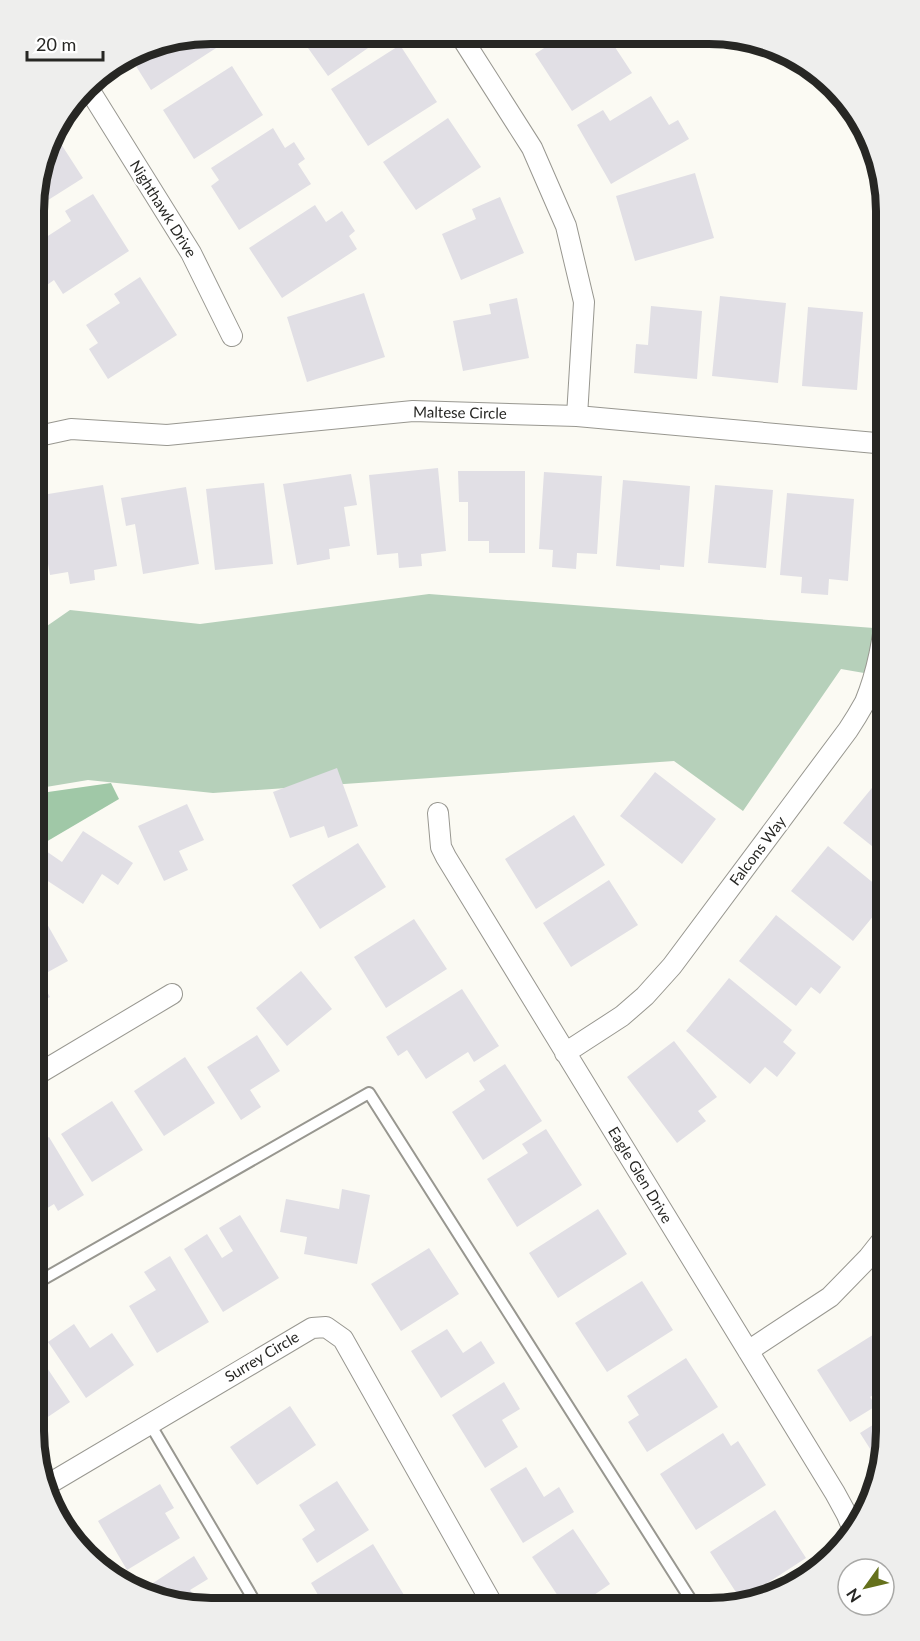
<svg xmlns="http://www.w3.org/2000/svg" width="920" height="1641" font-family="Lato,sans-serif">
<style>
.green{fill:#b6d0ba}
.forest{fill:#a0c8a7}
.building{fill:#e1dfe5}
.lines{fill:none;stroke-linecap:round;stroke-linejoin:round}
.lane-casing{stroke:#989790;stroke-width:14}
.street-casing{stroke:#989790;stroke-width:22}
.lane{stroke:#fff;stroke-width:10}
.street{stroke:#fff;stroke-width:20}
.labels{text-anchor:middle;stroke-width:5;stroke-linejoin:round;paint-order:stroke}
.street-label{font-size:15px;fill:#272724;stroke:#fff}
.rim{fill:none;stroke:#272724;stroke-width:8}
</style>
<rect width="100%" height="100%" fill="#fbfaf3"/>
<path class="green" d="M 429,594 L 887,629 L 887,677 L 841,669 L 743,811 L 674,761 L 213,793 L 88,780 L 34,789 L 34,635 L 70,610 L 200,624 Z"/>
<path class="forest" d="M 34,333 L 41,344 L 34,398 Z
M 111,783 L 119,799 L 34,849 L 34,794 Z"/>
<path class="building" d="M 210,33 L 222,33 L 227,41 L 151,90 L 129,55 L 143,46 Z
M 298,34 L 388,34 L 328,76 Z
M 522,35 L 538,35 L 527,42 Z
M 583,35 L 607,35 L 632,73 L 572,111 L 535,54 L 561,37 L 567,46 Z
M 400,45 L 437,102 L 368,146 L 331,89 Z
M 232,66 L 263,115 L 194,159 L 163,110 Z
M 651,96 L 669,125 L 678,120 L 689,139 L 611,184 L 577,125 L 603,110 L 610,121 Z
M 448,118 L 481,167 L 416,210 L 383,162 Z
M 273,128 L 285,148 L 294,142 L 305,159 L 298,164 L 311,184 L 239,230 L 211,186 L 219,180 L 211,168 Z
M 52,130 L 83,178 L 34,209 L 34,187 Z
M 695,173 L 714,238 L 635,261 L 616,196 Z
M 93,194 L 129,251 L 63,294 L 54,280 L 47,285 L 34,264 L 41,260 L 34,249 L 34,245 L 71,221 L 65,211 Z
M 500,197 L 524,253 L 461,280 L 442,234 L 476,219 L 472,209 Z
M 315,205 L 326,222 L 342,211 L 355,231 L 349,236 L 357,249 L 282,298 L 249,248 Z
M 140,277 L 177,335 L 108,379 L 89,349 L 98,343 L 86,325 L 120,303 L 114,294 Z
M 364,293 L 385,357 L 307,382 L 287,317 Z
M 720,296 L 786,303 L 778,383 L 712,376 Z
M 517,298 L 529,358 L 463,371 L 453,321 L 491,314 L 489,304 Z
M 651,306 L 702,311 L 697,379 L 634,373 L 636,344 L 648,345 Z
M 808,307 L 863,312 L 857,390 L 802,386 Z
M 438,468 L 446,551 L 421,554 L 422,566 L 399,568 L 398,553 L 377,555 L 369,475 Z
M 458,471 L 525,471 L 525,553 L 489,553 L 489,541 L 468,541 L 468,502 L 459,502 Z
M 544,472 L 602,476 L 597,554 L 577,553 L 576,569 L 552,567 L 553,550 L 539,549 Z
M 351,474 L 357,505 L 344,507 L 350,546 L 329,549 L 330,559 L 297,565 L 283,484 Z
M 623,480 L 690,486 L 684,567 L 660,565 L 660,570 L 616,566 Z
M 264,483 L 273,564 L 215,570 L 206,489 Z
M 103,485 L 117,566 L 94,570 L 95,580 L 70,584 L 68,572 L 50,575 L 36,496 Z
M 715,485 L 773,490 L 766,568 L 708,563 Z
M 186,487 L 199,564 L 143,574 L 135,524 L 126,526 L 121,498 Z
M 787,493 L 854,499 L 848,581 L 829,579 L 828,595 L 801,593 L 802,577 L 780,575 Z
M 337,768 L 358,826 L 328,838 L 324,826 L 290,838 L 273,792 Z
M 655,772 L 716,819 L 682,864 L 620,816 Z
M 881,777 L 887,782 L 887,858 L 843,823 Z
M 187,804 L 204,840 L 179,851 L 188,870 L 164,881 L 138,826 Z
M 574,815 L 605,865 L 536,909 L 505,859 Z
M 83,831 L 133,863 L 118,885 L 102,874 L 83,904 L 34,872 L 34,869 L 46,851 L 62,862 Z
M 358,843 L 386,887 L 320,929 L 292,885 Z
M 828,846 L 887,894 L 887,899 L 853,941 L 791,891 Z
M 609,880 L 638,925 L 571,967 L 543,923 Z
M 38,908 L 68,961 L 39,977 L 50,997 L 34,1006 L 34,910 Z
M 776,915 L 841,967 L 820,994 L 811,987 L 796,1006 L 739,961 Z
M 414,919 L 447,969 L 386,1008 L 354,957 Z
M 301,971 L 332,1009 L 287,1046 L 256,1008 Z
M 729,978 L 792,1030 L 783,1042 L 796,1053 L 777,1077 L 765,1067 L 750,1084 L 686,1031 Z
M 462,989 L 499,1046 L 474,1062 L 468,1052 L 426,1079 L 407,1050 L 398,1056 L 386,1037 Z
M 257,1035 L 280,1071 L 250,1090 L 261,1107 L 241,1120 L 207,1067 Z
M 674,1041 L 717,1097 L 698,1111 L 706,1121 L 677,1143 L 627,1077 Z
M 185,1057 L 215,1103 L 164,1136 L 134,1091 Z
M 505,1064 L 542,1121 L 483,1160 L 452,1112 L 485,1090 L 479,1081 Z
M 112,1101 L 143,1150 L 92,1182 L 61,1134 Z
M 546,1129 L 582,1185 L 517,1227 L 487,1179 L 528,1153 L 522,1144 Z
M 49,1137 L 84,1195 L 58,1211 L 54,1204 L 33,1217 L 33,1146 Z
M 342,1189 L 370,1195 L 357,1264 L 304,1254 L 307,1237 L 280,1232 L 286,1199 L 339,1209 Z
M 598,1209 L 627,1254 L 558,1298 L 529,1253 Z
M 240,1215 L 279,1278 L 223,1312 L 184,1249 L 207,1234 L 222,1258 L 233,1251 L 219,1228 Z
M 429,1248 L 459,1294 L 401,1331 L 371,1284 Z
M 170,1256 L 209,1322 L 157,1353 L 129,1306 L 156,1290 L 144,1272 Z
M 642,1281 L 673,1330 L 607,1372 L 575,1323 Z
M 74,1324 L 90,1348 L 112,1333 L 134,1365 L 86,1398 L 48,1342 Z
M 887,1326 L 887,1386 L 870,1397 L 876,1406 L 850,1422 L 817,1370 Z
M 447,1329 L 463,1353 L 481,1341 L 495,1363 L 441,1398 L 411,1351 Z
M 33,1347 L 70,1402 L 33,1427 Z
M 686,1358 L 718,1407 L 647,1452 L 628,1422 L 639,1415 L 627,1396 Z
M 504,1382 L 520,1409 L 502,1420 L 518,1447 L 485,1468 L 452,1415 Z
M 290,1406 L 316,1445 L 257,1485 L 230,1447 Z
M 887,1416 L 887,1443 L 881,1466 L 860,1433 Z
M 723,1433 L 731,1446 L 738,1441 L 766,1485 L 696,1530 L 660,1474 Z
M 526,1467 L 544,1497 L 559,1487 L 574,1512 L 523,1543 L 490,1489 Z
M 337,1481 L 369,1530 L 317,1563 L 302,1539 L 315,1530 L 299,1505 Z
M 160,1484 L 174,1508 L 165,1513 L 180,1538 L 127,1570 L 98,1521 Z
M 775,1510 L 806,1558 L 741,1600 L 710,1552 Z
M 573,1529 L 610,1584 L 575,1608 L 566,1608 L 532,1557 Z
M 373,1544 L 404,1595 L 384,1607 L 348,1607 L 341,1595 L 324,1605 L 311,1583 Z
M 194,1556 L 208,1579 L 190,1590 L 201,1606 L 187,1606 L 144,1589 Z
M 615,1596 L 622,1608 L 597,1608 Z"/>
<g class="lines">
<g class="lane-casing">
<path id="lane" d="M 33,1285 L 369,1093 L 696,1608
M 150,1424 L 258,1607"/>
</g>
<g class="street-casing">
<path id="street" d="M 460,35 L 532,148 L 566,226 L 584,302 L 577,416
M 87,86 L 191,253 L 232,336
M 34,437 L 71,429 L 167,435 L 413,411 L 577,416 L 887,444
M 438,813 L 441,847 L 446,857 L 835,1493 L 847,1515 L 854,1532
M 565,1053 L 622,1016 L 645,996 L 672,966 L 848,730 C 854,721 860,711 865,702 C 878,671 883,638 887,606
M 33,1077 L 172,994
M 748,1351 L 830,1297 L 868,1258 L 887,1234
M 42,1488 L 312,1328 L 326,1327 L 343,1339 L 494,1607"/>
</g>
<use href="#lane" class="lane"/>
<use href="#street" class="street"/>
</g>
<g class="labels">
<g class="street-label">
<text transform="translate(163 209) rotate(58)" y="5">Nighthawk Drive</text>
<text transform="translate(460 413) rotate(1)" y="5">Maltese Circle</text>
<text transform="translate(758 851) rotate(-53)" y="5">Falcons Way</text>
<text transform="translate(640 1175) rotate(59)" y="5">Eagle Glen Drive</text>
<text transform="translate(262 1357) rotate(-31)" y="5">Surrey Circle</text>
</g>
</g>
<path d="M0 0H920V1641H0ZM211 44H709A167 167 0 0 1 876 211V1431A167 167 0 0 1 709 1598H211A167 167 0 0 1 44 1431V211A167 167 0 0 1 211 44Z" fill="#eeeeed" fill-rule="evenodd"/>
<path class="rim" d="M211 44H709A167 167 0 0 1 876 211V1431A167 167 0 0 1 709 1598H211A167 167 0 0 1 44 1431V211A167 167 0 0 1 211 44Z"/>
<g transform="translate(866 1587) rotate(236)"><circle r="28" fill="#ffffff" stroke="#a9a9a7" stroke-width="1.5"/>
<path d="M0-4.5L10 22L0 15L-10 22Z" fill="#65711c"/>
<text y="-9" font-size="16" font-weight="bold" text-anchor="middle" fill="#272724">N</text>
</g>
<path d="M27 51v9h76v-9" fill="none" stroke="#272724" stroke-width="3"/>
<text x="36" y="51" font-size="18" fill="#272724" stroke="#ffffff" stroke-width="4.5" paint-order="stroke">20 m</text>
</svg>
